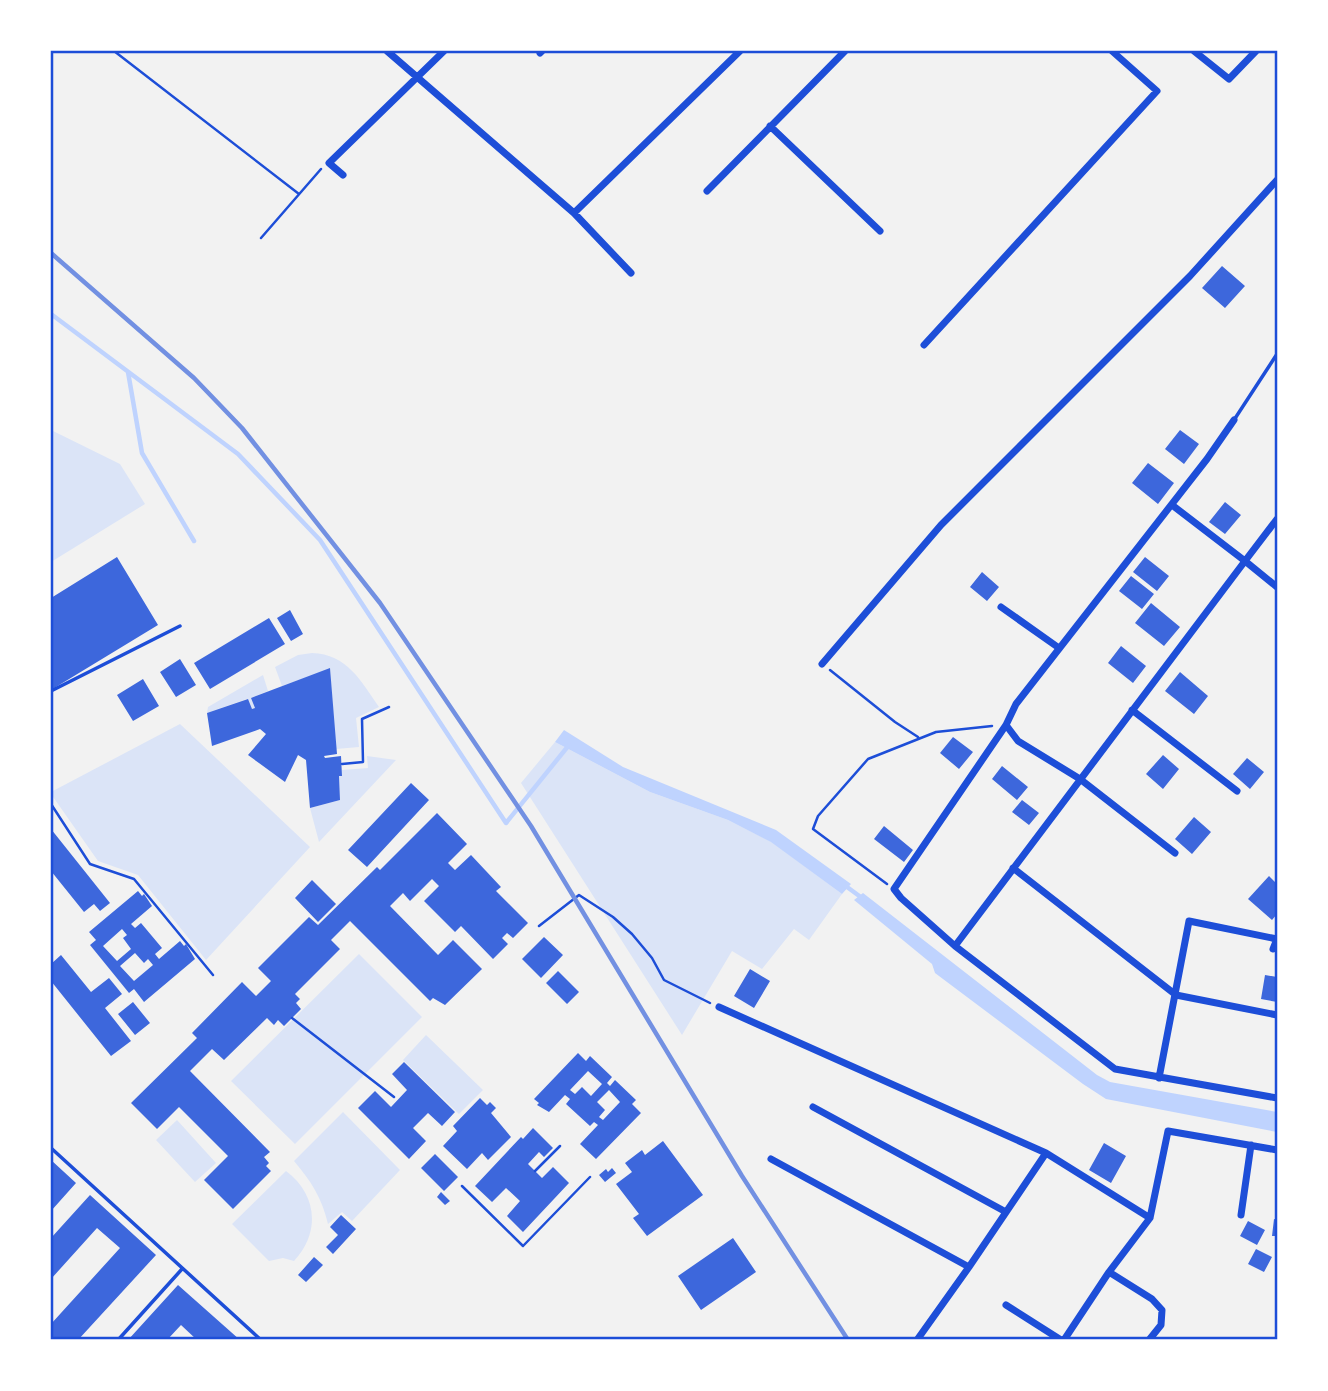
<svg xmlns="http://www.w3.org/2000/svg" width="1328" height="1391" font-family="'Zilla Slab',serif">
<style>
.green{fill:#dbe4f7}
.water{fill:#bfd3fe}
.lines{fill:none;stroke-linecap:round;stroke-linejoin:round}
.stream{stroke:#bfd3fe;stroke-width:4.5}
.building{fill:#3d67dc;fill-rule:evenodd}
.path{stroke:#1d4ed8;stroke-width:2.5}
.service{stroke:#1d4ed8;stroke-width:3.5}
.minor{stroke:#1d4ed8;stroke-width:7}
.rail{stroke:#7290e2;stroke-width:4.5}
.neatline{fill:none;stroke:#1d4ed8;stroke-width:2.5}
</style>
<rect width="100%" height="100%" fill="#f2f2f2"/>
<path class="green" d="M 51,430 L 120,464 L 145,504 L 51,562 Z
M 312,653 C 347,654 361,681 379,707 L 356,718 L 359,747 L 336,749 L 330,669 L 282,686 L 275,667 L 298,655 Z
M 263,675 L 268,691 L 251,698 L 255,708 L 252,709 L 247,699 L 207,713 L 208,707 Z
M 180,724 L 310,847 L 206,960 L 138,875 L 98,861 L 51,794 L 51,792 Z
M 555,742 L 650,792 L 728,820 L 772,842 L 842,894 L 809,940 L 794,929 L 762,969 L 732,951 L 682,1035 L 521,783 Z
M 367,756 L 396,760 L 319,842 L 310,808 L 340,800 L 339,776 L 342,776 L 342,770 L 368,768 Z
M 359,954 L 422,1017 L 295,1144 L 231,1081 Z
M 426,1035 L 483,1090 L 459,1114 L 403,1060 Z
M 343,1112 L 400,1170 L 352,1221 L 342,1212 L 328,1224 C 322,1198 311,1181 294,1161 Z
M 177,1120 L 216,1163 L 195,1182 L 156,1140 Z
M 286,1171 C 317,1194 321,1232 294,1261 L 283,1258 L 269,1261 L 232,1224 Z"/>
<path class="water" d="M 564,730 L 623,767 L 776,830 L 851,884 L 842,894 L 771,842 L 728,820 L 650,792 L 555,742 Z
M 863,893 L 1097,1075 L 1110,1082 L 1277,1112 L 1277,1132 L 1106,1099 L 1083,1084 L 935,973 L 932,964 L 854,900 Z"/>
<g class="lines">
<path class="stream" d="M 51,314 L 238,454 L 320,540 L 506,823 L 569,745
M 128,372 L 142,453 L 194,541
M 843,884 L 862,898"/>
</g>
<path class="building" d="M 1222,266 L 1245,286 L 1225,308 L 1202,288 Z
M 1180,430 L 1199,444 L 1184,464 L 1165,449 Z
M 1148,463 L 1174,483 L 1158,504 L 1132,483 Z
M 1225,502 L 1241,515 L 1225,534 L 1209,522 Z
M 117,557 L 158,625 L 51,690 L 51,598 Z
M 1145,557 L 1169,576 L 1157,591 L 1133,572 Z
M 982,572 L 999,587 L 987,601 L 970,587 Z
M 1131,576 L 1154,594 L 1142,609 L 1119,591 Z
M 1151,603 L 1180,627 L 1164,646 L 1135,623 Z
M 290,610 L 303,634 L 291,641 L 277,618 Z
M 269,618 L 285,644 L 210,689 L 194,663 Z
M 1121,646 L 1146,666 L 1133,683 L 1108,663 Z
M 180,659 L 196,685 L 176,697 L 160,672 Z
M 330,668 L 337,754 L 324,756 L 325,758 L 341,756 L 342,776 L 339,776 L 340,800 L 310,808 L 306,760 L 298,755 L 285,782 L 248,755 L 266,734 L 260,729 L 212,746 L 207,713 L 248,699 L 252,709 L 255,708 L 251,698 Z
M 1180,672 L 1208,696 L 1194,714 L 1165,691 Z
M 143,679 L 159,706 L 133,721 L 117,695 Z
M 953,737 L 973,752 L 959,769 L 940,753 Z
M 1163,755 L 1179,769 L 1163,789 L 1146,774 Z
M 1247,758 L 1264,772 L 1250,789 L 1233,774 Z
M 1002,766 L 1028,787 L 1017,800 L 992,779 Z
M 411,783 L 429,800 L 367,867 L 348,850 Z
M 1022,800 L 1039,813 L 1029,825 L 1012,812 Z
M 437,813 L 467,844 L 448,863 L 455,870 L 471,855 L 501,887 L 496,891 L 528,923 L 513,938 L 507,933 L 502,938 L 508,944 L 493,959 L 461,926 L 455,932 L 424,901 L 439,886 L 432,879 L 410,901 L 403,893 L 390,906 L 438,955 L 453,940 L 482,969 L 445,1005 L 433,998 L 430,1001 L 350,921 L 331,940 L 340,949 L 295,994 L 300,999 L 296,1003 L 301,1009 L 284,1026 L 278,1020 L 274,1025 L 267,1018 L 224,1060 L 212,1049 L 190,1071 L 270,1152 L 264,1157 L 269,1163 L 266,1166 L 271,1171 L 233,1209 L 204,1180 L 228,1156 L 179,1107 L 157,1129 L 131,1103 L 197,1038 L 192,1033 L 242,982 L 256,996 L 271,981 L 258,968 L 309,917 L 318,925 L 377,867 L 380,870 Z
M 1194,817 L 1211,832 L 1192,854 L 1175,839 Z
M 884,826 L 913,850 L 904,862 L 874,839 Z
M 51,829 L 110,903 L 100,911 L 94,904 L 84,912 L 51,871 Z
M 1269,876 L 1277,884 L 1277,914 L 1272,920 L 1248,899 Z
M 312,880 L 336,904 L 318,922 L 295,898 Z
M 138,891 L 142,896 L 144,894 L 152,906 L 131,924 L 135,928 L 141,923 L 162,948 L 155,954 L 159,959 L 180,941 L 184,946 L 186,944 L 195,959 L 144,1002 L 134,989 L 129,993 L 90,945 L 96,940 L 89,932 ZM 122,929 L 127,935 L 123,938 L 131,949 L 117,961 L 103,946 ZM 135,953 L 144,963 L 148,959 L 153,965 L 134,981 L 120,966 Z
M 544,937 L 563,955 L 541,978 L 522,959 Z
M 61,955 L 91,992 L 109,978 L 122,994 L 105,1008 L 131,1041 L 111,1056 L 51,981 L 51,964 Z
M 750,969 L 770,981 L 754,1008 L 734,996 Z
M 558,971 L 579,992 L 567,1004 L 546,983 Z
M 1265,975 L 1277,977 L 1277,1002 L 1261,999 Z
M 133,1002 L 150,1023 L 135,1035 L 118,1014 Z
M 578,1053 L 586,1061 L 590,1056 L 612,1077 L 607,1083 L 610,1086 L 615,1080 L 636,1100 L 632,1104 L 641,1113 L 596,1159 L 580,1144 L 598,1125 L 594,1122 L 590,1126 L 566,1104 L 570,1099 L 565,1095 L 549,1112 L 537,1105 L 539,1103 L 534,1099 ZM 588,1071 L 602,1084 L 591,1096 L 582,1087 L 575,1094 L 570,1090 ZM 609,1090 L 620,1102 L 603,1120 L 599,1117 L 605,1110 L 597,1102 Z
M 404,1062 L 455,1112 L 442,1126 L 428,1113 L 413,1128 L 426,1141 L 409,1159 L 358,1108 L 375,1091 L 391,1107 L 407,1090 L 392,1074 Z
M 480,1098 L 487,1105 L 490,1102 L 496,1108 L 491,1113 L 511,1137 L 488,1160 L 482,1153 L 467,1169 L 443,1146 L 457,1131 L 453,1126 Z
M 533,1128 L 553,1148 L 544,1157 L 539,1152 L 528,1164 L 542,1178 L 553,1167 L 569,1183 L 523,1232 L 507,1216 L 520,1201 L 506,1188 L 492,1202 L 475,1186 L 521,1137 L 523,1139 Z
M 663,1141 L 703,1195 L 647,1236 L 633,1218 L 639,1214 L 616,1184 L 632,1172 L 625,1163 L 642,1150 L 645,1155 Z
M 1104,1143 L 1126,1156 L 1111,1183 L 1089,1170 Z
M 435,1154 L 458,1177 L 444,1191 L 421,1168 Z
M 51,1160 L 76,1183 L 51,1211 Z
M 612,1168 L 616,1173 L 605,1182 L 599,1175 L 606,1169 L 608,1172 Z
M 441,1192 L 450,1201 L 445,1205 L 437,1197 Z
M 90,1195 L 156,1255 L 78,1340 L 51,1340 L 51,1324 L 120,1248 L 97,1228 L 51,1279 L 51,1238 Z
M 341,1215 L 356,1229 L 333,1254 L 326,1247 L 338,1235 L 330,1227 Z
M 1274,1219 L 1277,1220 L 1277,1236 L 1272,1236 Z
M 1248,1221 L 1265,1230 L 1257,1245 L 1240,1236 Z
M 733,1238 L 756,1272 L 701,1310 L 678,1276 Z
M 1256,1249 L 1272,1257 L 1264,1272 L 1248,1264 Z
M 314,1257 L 323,1265 L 306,1282 L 298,1275 Z
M 178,1285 L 240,1340 L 197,1340 L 181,1325 L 167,1340 L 128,1340 Z"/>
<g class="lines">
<path class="path" d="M 114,51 L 299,194
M 261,238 L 321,169
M 830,670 L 895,722 L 918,737
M 342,764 L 363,762 L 362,719 L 389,707
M 51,804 L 90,864 L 134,879 L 213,975
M 887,884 L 813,829 L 818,816 L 868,759 L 936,732 L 992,726
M 539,926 L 579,895 L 613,917 L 632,934 L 652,958 L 664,980 L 710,1003
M 292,1018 L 394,1097
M 535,1171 L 560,1146
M 462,1186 L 523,1246 L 590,1177"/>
<path class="service" d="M 970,51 L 984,51
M 1234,420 L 1277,354
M 51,691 L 180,626
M 51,1148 L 261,1340
M 118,1340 L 182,1269"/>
<path class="minor" d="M 387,51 L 574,213 L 631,273
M 1194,51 L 1229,79 L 1256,51
M 540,53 L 542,51
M 770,126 L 880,231
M 343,175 L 329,163 L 444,51
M 707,191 L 845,51
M 574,213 L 740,51
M 924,345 L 1157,91 L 1112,51
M 1234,420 L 1207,459 L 1016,704 L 1006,725 L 894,889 L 901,898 L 955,946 L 1115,1069 L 1277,1098
M 1277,519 L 1245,561 L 1277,587
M 1001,607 L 1059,648
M 822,664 L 941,525 L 1190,276 L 1277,180
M 1132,710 L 1237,791
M 1006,725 L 1018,741 L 1080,779 L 1175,853
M 1013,868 L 1176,995 L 1277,1015
M 955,946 L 1245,561 L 1172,505
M 1273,949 L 1277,939
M 719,1007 L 1046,1153 L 1150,1218
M 1159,1078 L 1189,921 L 1277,939
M 813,1107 L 1006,1212
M 771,1159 L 969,1267
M 1241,1215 L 1251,1145
M 1109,1272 L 1152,1299 L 1162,1310 L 1161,1325 L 1149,1340
M 1006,1305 L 1061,1340
M 917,1340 L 969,1267 L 1046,1153
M 1064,1340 L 1109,1272 L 1150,1218 L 1168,1131 L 1277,1150"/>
<path class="rail" d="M 51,253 L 194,378 L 242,428 L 380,603 L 531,826 L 742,1176 L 848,1340"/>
</g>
<rect width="1328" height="1391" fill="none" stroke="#ffffff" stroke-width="105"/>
<rect x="52" y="52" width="1224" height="1286" class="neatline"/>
</svg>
